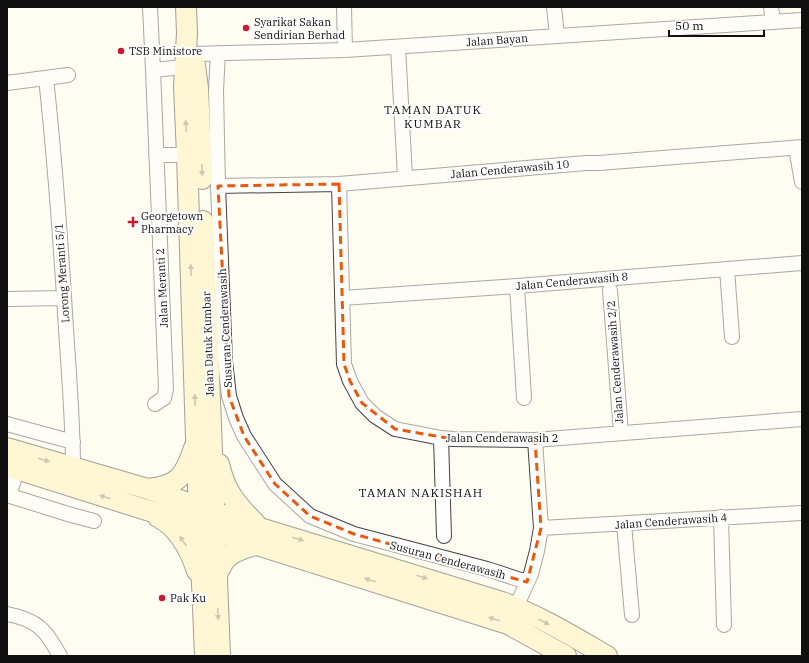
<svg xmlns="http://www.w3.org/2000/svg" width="809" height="663" font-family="'IBM Plex Serif',serif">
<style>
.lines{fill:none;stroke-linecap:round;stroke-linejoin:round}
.street-casing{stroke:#434343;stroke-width:16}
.secondary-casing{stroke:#323232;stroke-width:22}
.street{stroke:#fff;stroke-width:14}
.secondary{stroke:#ffefad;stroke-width:20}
.oneway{fill:#938b66}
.marked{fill:none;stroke:#e8590c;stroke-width:3;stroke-dasharray:8 5;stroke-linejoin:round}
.poi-dot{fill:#cf1830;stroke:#fff;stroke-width:1.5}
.labels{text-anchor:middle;stroke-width:4;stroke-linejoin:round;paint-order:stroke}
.poi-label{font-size:11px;fill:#101010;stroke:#fff;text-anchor:start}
.street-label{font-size:11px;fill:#101010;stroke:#fff}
.neighbourhood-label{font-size:12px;letter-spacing:1px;fill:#101010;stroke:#fff}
</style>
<rect width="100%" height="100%" fill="#fffcf2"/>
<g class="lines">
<g class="street-casing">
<path id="street" d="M 150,7 L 153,70 L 184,67
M 344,7 L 345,50
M 554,7 L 557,36
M 771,7 L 773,22
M 398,47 L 405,177
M 218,53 L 216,90 L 218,186 L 225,361 L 229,396 L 236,418 L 244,436 L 275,484 L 310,516 L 354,534 L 487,569 L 527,582
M 193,54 L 345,50 L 802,20
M 153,70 L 166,389 L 164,398 L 155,404
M 46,78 C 55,161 61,245 66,329 C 69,375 73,422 73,468
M 7,83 L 68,75
M 796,148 L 802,182
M 156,155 L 187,155
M 339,184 L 344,364 L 350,381 L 362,403 L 375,416 L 395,429 L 441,438 L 453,439 L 535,440 L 802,419
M 218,186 L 339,184 L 586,163 L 599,163 L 802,147
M 727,269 L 732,337
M 517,286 L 524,398
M 610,290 L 621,433
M 342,298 L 517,286 L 802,263
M 7,299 L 64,298
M 7,424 L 73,442
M 441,438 L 444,536
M 7,495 L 68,514 L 94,521
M 9,496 L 17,470
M 721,517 L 724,625
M 624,524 L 632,615
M 541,528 L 802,513
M 516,607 L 531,574 L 537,551 L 541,528 L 535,440
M 7,614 C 38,620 46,630 60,656"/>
</g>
<g class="secondary-casing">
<path id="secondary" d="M 186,7 L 187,33 L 184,86 L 187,155 L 196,439 L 205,656
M 194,58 L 198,88 L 202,179
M 203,221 L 220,656
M 7,448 L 148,489 L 260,528 L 502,602 C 538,615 574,637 607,656
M 219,464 C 226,493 236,504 256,524
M 7,466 L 508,624 L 566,656
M 148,489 C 179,485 184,477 194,448
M 158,517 C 178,527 190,550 197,571
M 217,575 C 226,552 235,552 257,544"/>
</g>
<use href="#street" class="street"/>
<use href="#secondary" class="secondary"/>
</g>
<defs><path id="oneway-solid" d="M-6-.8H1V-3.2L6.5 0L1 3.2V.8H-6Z"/></defs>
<g class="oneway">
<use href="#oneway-solid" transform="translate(186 126) rotate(-93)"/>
<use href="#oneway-solid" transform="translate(202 170) rotate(88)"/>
<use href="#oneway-solid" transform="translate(191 270) rotate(-92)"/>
<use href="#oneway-solid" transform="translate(195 400) rotate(-92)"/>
<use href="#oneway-solid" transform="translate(44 460) rotate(16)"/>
<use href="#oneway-solid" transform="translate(105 497) rotate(-162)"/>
<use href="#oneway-solid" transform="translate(298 539) rotate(17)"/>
<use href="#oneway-solid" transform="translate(183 541) rotate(-125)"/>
<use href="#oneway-solid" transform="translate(422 577) rotate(17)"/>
<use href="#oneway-solid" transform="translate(370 580) rotate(-163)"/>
<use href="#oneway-solid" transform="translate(218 614) rotate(88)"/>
<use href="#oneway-solid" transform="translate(494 619) rotate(-162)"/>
<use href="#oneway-solid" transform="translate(544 622) rotate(27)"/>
</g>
<path d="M0 0H809V663H0ZM 339,184 L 344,364 L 350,381 L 362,403 L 395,429 L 453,439 L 535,440 L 541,528 L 527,582 L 354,534 L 310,516 L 275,484 L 244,436 L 229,396 L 218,186 Z" fill="#fffcf2" fill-opacity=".55" fill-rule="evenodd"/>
<path class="marked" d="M 339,184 L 344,364 L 350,381 L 362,403 L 395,429 L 453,439 L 535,440 L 541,528 L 527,582 L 354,534 L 310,516 L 275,484 L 244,436 L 229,396 L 218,186 Z"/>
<g class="poi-dot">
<circle cx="246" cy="28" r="4"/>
<circle cx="121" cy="51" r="4"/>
<path d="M131 216h4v4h4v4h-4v4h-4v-4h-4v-4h4z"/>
<circle cx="162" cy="598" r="4"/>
</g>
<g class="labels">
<g class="poi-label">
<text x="254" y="26">Syarikat Sakan<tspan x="254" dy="13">Sendirian Berhad</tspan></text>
<text x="129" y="55">TSB Ministore</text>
<text x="141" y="220">Georgetown<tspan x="141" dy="13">Pharmacy</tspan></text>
<text x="170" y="602">Pak Ku</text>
</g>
<g class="street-label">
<text transform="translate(497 40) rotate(-4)" y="4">Jalan Bayan</text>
<text transform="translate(510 169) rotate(-5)" y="4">Jalan Cenderawasih 10</text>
<text transform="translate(62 273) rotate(-94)" y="4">Lorong Meranti 5/1</text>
<text transform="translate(572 281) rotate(-5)" y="4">Jalan Cenderawasih 8</text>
<text transform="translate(162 288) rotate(-93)" y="4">Jalan Meranti 2</text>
<text transform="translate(225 328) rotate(-93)" y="4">Susuran Cenderawasih</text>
<text transform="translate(208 344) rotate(-92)" y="4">Jalan Datuk Kumbar</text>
<text transform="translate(615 362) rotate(-94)" y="4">Jalan Cenderawasih 2/2</text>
<text x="502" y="442">Jalan Cenderawasih 2</text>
<text transform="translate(671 521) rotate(-4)" y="4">Jalan Cenderawasih 4</text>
<text transform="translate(448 560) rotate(15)" y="4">Susuran Cenderawasih</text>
</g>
<g class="neighbourhood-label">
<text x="433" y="114">TAMAN DATUK<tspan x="433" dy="14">KUMBAR</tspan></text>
<text x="421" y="497">TAMAN NAKISHAH</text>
</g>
</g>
<rect width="809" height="663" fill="none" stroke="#101010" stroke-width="16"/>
<path d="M669 30v6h95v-6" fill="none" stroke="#101010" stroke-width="2"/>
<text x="675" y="30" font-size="12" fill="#101010" stroke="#ffffff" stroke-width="3" paint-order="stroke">50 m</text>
</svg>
